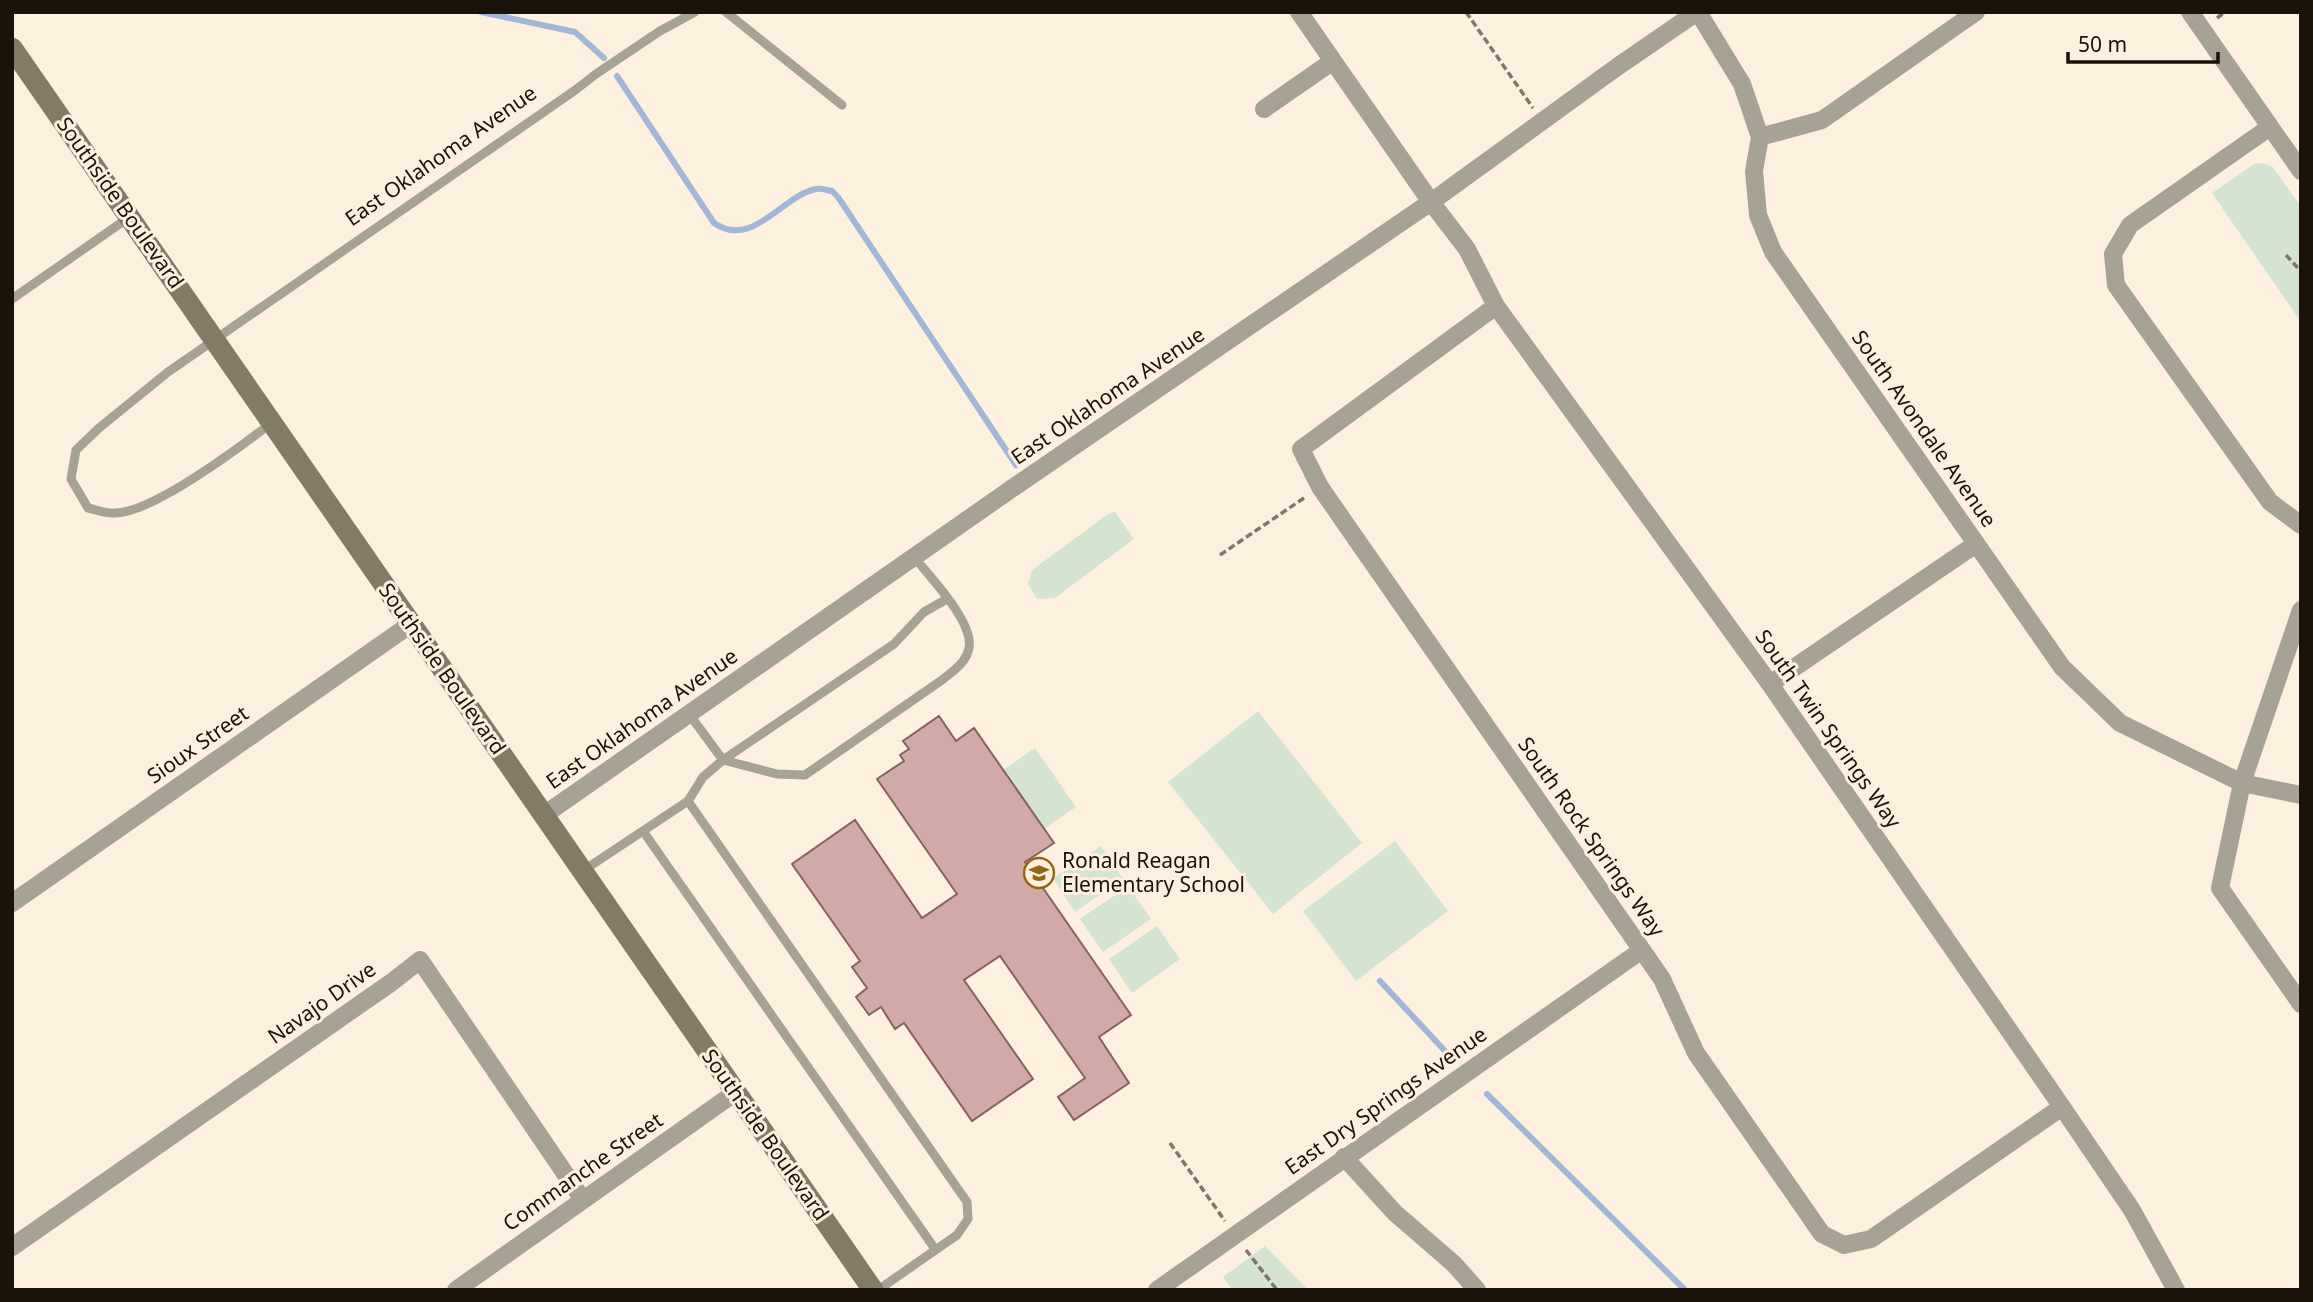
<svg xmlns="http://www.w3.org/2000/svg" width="2313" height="1302" font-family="'Noto Sans',sans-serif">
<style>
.green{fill:#d4e4d0}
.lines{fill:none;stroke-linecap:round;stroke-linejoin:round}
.stream{stroke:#a2b6d8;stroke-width:6}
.building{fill:#d1aaa7;stroke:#866360;stroke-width:2}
.path{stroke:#817669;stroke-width:3.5;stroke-dasharray:7 3.5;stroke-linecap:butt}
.lane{stroke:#a8a294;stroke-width:9}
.street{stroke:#a8a294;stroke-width:18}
.secondary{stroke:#847b67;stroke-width:21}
.labels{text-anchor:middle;stroke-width:6;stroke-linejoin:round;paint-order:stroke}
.street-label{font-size:21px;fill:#1b1309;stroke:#fef0df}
.poi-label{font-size:21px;fill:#1b1309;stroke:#fef0df;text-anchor:start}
</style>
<rect width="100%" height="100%" fill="#fef0df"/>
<path class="green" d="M 2262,163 L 2273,167 L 2301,207 L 2301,322 L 2212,193 L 2254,164 Z
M 1115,512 L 1134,539 L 1055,598 L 1037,599 L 1028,584 L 1032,570 L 1108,514 Z
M 1258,711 L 1362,843 L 1273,914 L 1168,782 Z
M 1035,748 L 1076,807 L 1044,829 L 1003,770 Z
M 1395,841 L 1448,911 L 1356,981 L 1303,911 Z
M 1101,846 L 1123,879 L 1075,912 L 1053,878 Z
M 1128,886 L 1151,919 L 1103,952 L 1080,919 Z
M 1157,926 L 1180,959 L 1132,993 L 1109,959 Z
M 1265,1246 L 1308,1290 L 1232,1290 L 1223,1277 Z"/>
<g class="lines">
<path class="stream" d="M 481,12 L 575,32 L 604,58
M 617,76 L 714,223 C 752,250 783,195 816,189 C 821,188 826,190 832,191 L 838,197 L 1016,465
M 1380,981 L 1445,1051
M 1487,1094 L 1685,1290"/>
</g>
<path class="building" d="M 939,716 L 956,741 L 974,728 L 1054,843 L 1025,862 L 1131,1015 L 1099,1037 L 1129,1083 L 1074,1120 L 1058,1097 L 1085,1078 L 1000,956 L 964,980 L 1033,1079 L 972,1121 L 904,1023 L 895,1029 L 881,1007 L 869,1015 L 856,997 L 867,988 L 852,967 L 860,961 L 792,864 L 855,820 L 922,918 L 957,894 L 877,779 L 904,761 L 900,755 L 909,749 L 903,741 Z"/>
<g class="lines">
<path class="path" d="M 1466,12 L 1533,108
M 2217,18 L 2225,12
M 2286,255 L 2297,267 L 2301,269
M 1220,555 L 1304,498
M 1170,1143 L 1225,1221
M 1246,1250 L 1277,1290"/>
<path class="lane" d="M 726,12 L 842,105
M 12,299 L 128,218
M 270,424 C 239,448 152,513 115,513 C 107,514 97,510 88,508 L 71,479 L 76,450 L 99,428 L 168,372 L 574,91 L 596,74 L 660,31 L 695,12
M 689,714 L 723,760 L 777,774 L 805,775 L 942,680 C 953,671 966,663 969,648 C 974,622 930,577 914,557
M 688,801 L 967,1202 L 968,1219 L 957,1235 L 878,1290
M 643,831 L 935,1249
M 584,870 L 688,801 L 703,777 L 723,760 L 894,644 L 924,612 L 947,599"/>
<path class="street" d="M 1299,12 L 1431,202 L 1467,249 L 1496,306 L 1770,684 L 2062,1107 L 2132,1210 L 2176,1290
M 1698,12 L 1742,84 L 1760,137 L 1754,171 L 1758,215 L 1773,252 L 2062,667 L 2120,723 L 2242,783 L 2301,795
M 2190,12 L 2301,171
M 1264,109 L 1333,61
M 2270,127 L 2130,225 L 2113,254 L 2116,285 L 2270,502 L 2301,525
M 1760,137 L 1822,120 L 1976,12
M 1496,306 L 1301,449 L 1320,487 L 1662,979 L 1696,1053 L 1822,1234 L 1844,1245 L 1871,1239 L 2062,1107
M 2301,610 L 2242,783 L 2220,888 L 2301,1004
M 1770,684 L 1976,544
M 544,815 L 1017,485 L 1431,202 L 1617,67 L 1697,12
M 12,903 L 411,624
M 1344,1157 L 1395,1213 L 1454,1264 L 1477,1290
M 12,1247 L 392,982 L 420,960 L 583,1200
M 456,1290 L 736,1092
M 1157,1290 L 1642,950"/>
<path class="secondary" d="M 12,48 L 873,1290"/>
</g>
<defs>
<g id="school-ring" transform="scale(1.575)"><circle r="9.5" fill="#fef0df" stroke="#946513" stroke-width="1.5"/><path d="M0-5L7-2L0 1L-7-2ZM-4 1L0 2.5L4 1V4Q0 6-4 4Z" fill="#946513"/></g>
</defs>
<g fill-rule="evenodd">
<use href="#school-ring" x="1039" y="873"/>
</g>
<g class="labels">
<g class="street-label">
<text transform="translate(441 156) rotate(-35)" y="7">East Oklahoma Avenue</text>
<text transform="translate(120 203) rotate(55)" y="7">Southside Boulevard</text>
<text transform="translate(1108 396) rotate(-34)" y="7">East Oklahoma Avenue</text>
<text transform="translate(1924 429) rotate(55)" y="7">South Avondale Avenue</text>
<text transform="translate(442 669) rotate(55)" y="7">Southside Boulevard</text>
<text transform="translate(642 719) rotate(-35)" y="7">East Oklahoma Avenue</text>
<text transform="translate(1828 729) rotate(55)" y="7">South Twin Springs Way</text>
<text transform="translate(198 745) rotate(-35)" y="7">Sioux Street</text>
<text transform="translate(1591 837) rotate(55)" y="7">South Rock Springs Way</text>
<text transform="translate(322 1003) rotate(-35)" y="7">Navajo Drive</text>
<text transform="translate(1386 1101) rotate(-35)" y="7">East Dry Springs Avenue</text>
<text transform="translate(765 1135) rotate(55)" y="7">Southside Boulevard</text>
<text transform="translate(583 1172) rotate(-35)" y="7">Commanche Street</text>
</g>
<g class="poi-label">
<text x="1062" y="868">Ronald Reagan<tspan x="1062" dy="24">Elementary School</tspan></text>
</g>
</g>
<rect width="2313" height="1302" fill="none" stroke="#1b1309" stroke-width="28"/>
<path d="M2068 52v10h150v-10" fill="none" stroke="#1b1309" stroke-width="3.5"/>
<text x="2078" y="52" font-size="21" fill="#1b1309" stroke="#fef0df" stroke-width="5" paint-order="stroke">50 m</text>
</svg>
